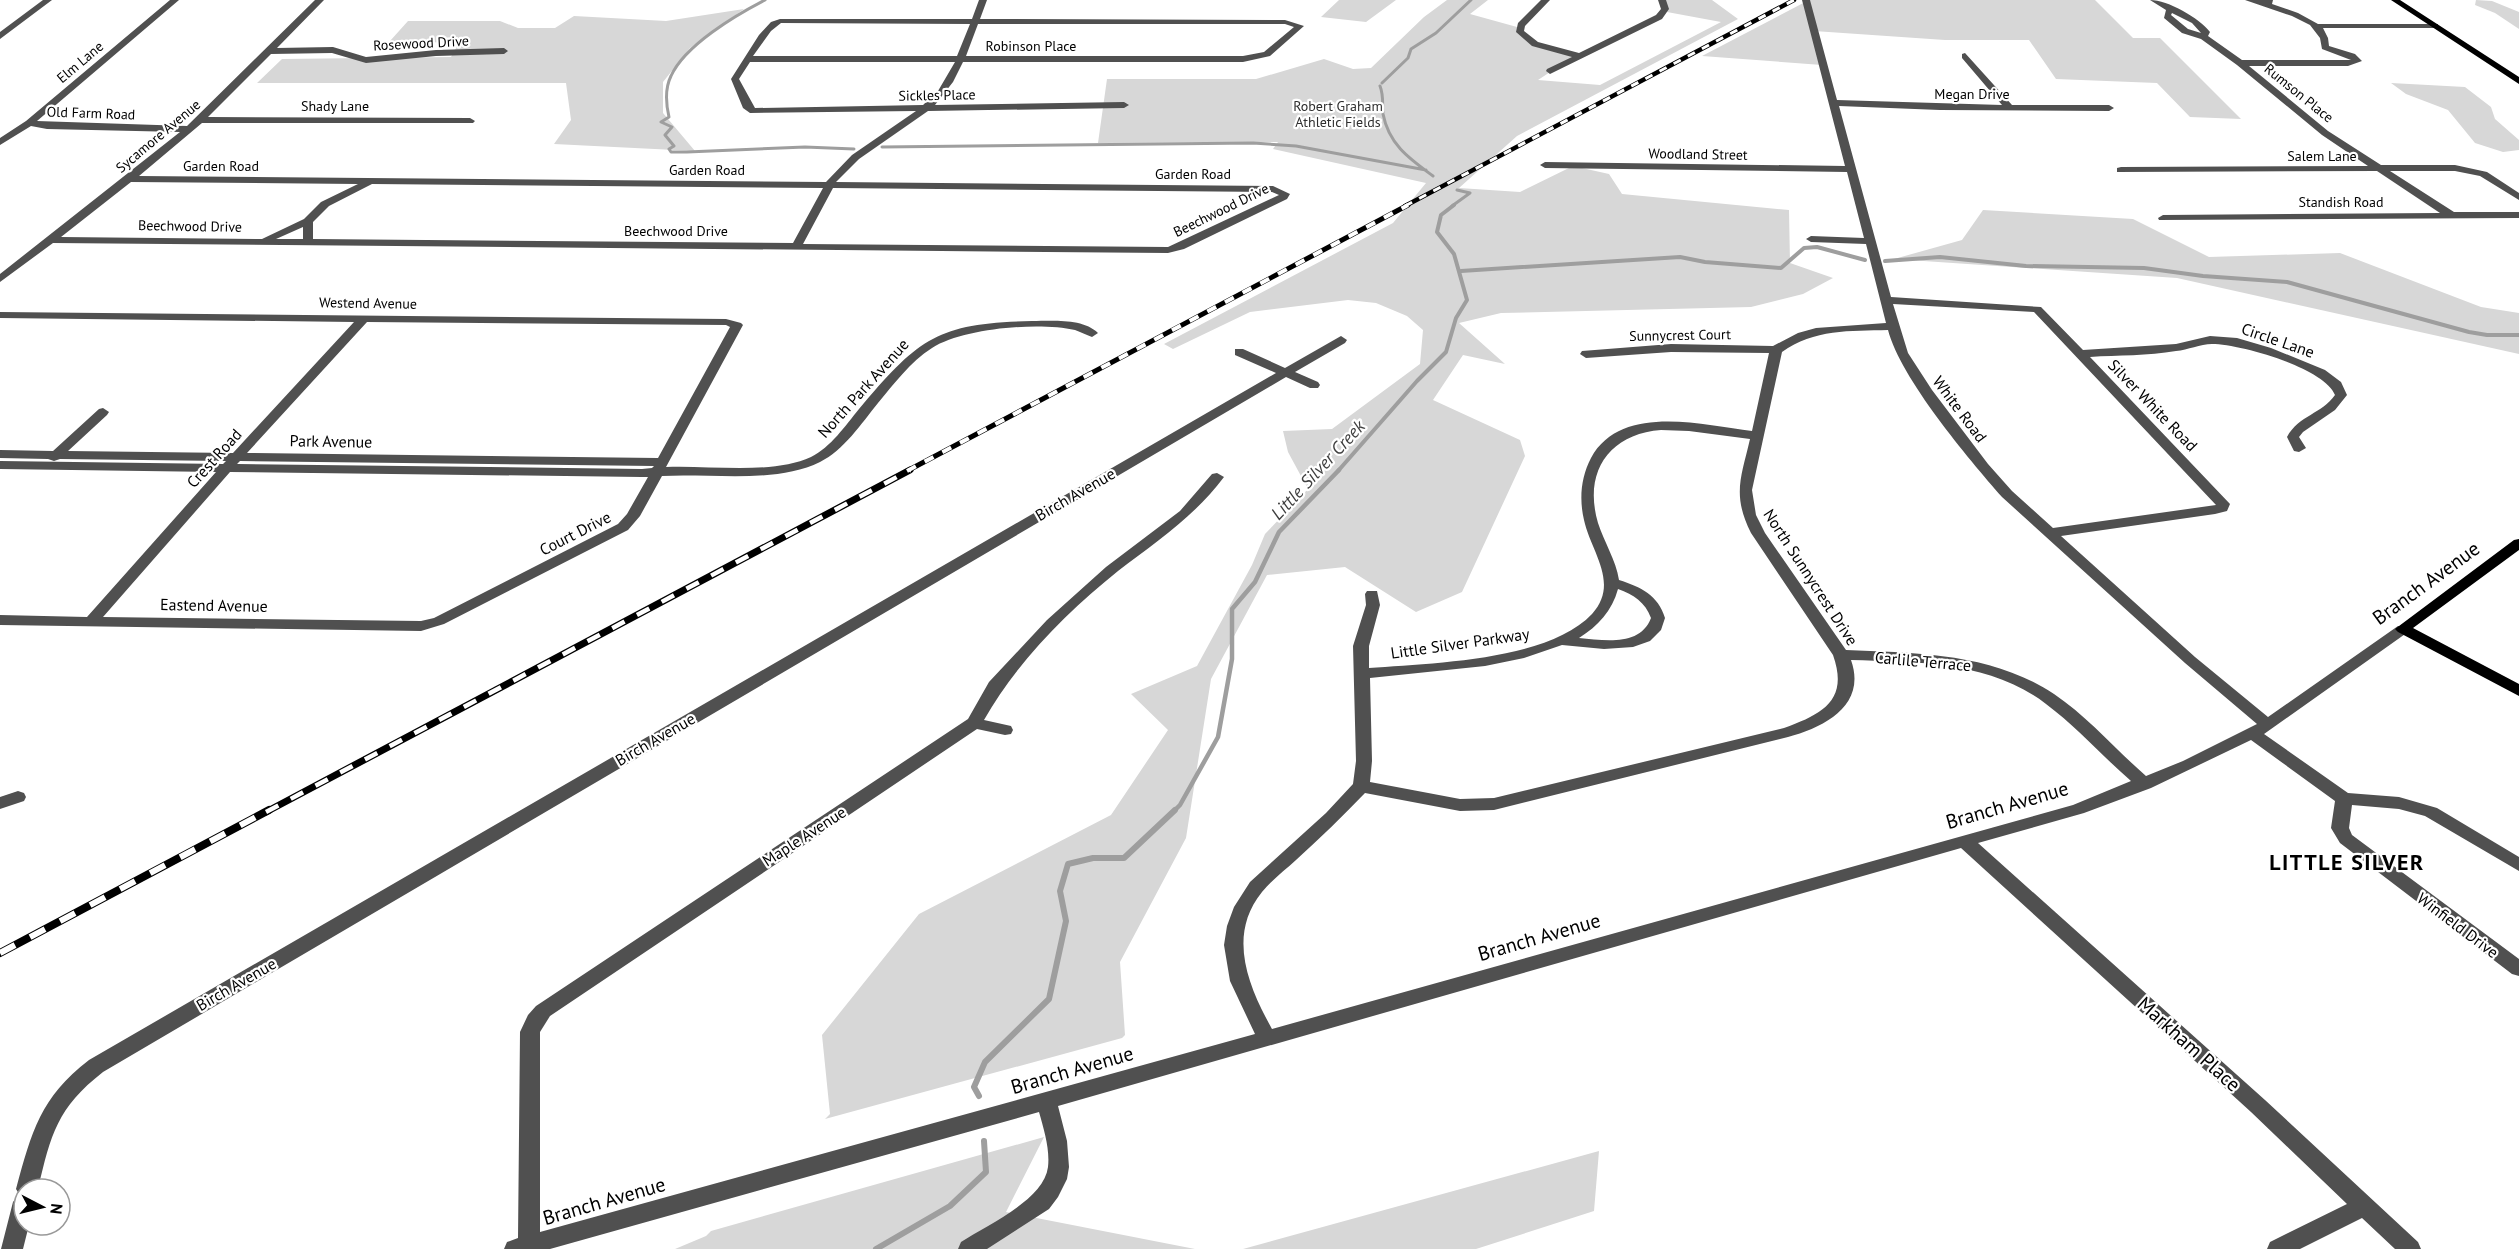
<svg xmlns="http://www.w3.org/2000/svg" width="2519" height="1249" font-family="'PT Sans',sans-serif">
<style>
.green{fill:#d7d7d7}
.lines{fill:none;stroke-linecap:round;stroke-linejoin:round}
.stream-far3{stroke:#9e9e9e;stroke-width:3}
.stream-far2{stroke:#9e9e9e;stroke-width:4}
.stream-far1{stroke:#9e9e9e;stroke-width:4.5}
.stream{stroke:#9e9e9e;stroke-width:6}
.minor{fill:#505050;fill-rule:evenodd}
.major{fill:#000;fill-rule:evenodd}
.rail-far3-casing{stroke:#000;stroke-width:4.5}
.rail-far2-casing{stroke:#000;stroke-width:5}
.rail-far1-casing{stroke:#000;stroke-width:7}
.rail-casing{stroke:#000;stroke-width:8}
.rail-far3{stroke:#fff;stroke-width:3;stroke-dasharray:8;stroke-linecap:butt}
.rail-far2{stroke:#fff;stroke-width:4;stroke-dasharray:10;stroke-linecap:butt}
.rail-far1{stroke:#fff;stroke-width:4.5;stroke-dasharray:14;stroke-linecap:butt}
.rail{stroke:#fff;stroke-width:6;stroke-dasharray:17;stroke-linecap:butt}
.labels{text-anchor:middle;stroke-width:4.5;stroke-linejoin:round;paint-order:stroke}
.far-street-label{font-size:14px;fill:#000;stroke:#fff}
.far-park-label{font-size:14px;fill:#2e2e2e;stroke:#fff}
.street-label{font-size:16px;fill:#000;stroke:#fff}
.water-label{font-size:18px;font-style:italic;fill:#3f3f3f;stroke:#fff}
.near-street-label{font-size:20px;fill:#000;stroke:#fff}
.district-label{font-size:22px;font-weight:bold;letter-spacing:1.5px;fill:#000;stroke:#fff}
</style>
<rect width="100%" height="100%" fill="#fff"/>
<path class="green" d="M 1339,0 L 1396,0 L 1366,22 L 1321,17 Z
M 1447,0 L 1488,0 L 1470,14 L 1517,27 L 1534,44 L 1576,55 L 1538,80 L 1600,85 L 1721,22 L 1667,12 L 1662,0 L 1712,0 L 1738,19 L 1517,136 L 1459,188 L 1520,192 L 1573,166 L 1609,174 L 1622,194 L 1789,210 L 1790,263 L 1833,278 L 1803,294 L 1751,307 L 1501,313 L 1459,323 L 1505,364 L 1463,355 L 1433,400 L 1520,440 L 1525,456 L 1462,592 L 1416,612 L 1345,567 L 1267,575 L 1211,679 L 1186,838 L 1120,962 L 1125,1035 L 1122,1038 L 825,1119 L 830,1114 L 822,1035 L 919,914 L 1111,815 L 1168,730 L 1131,694 L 1197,666 L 1252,565 L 1265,534 L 1308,489 L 1288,452 L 1283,431 L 1332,429 L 1420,364 L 1423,330 L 1407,316 L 1376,303 L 1348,300 L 1250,312 L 1173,349 L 1164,344 L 1393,223 L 1426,183 L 1273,149 L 1278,142 L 1098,143 L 1107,79 L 1256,79 L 1324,59 L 1353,69 L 1371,68 L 1424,17 Z
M 1809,0 L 2095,0 L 2133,38 L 2160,38 L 2241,119 L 2190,117 L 2157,83 L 2056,79 L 2029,40 L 1945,40 L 1814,31 L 1822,65 L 1702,56 Z
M 2476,0 L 2492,1 L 2519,12 L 2519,29 L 2495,13 L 2475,5 Z
M 744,9 L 690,48 L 663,82 L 663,113 L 695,151 L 554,144 L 571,120 L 566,83 L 257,83 L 282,59 L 451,57 L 459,43 L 390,41 L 408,21 L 500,21 L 518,28 L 555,28 L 574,16 L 666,21 Z
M 2391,83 L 2465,87 L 2491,107 L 2495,119 L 2519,140 L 2519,150 L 2503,152 L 2475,143 L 2448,110 L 2406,94 Z
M 1983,210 L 2133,219 L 2209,257 L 2340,253 L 2481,307 L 2519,313 L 2519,354 L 2177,278 L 1894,259 L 1962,240 Z
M 1044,1137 L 1006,1212 L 1195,1249 L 675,1249 L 706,1236 L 711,1231 Z
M 1599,1151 L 1594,1211 L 1476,1249 L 1243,1249 Z"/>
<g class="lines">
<path class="stream-far3" d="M 765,0 C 736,15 685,45 671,76 C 665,88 666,104 669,117 L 661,122 L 672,127 L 665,135 L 674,146 L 669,149 L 671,152 L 687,152 L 805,147 L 854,149
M 1382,83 L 1408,58 L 1411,49 L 1436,33 L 1471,0
M 1380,86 C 1384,96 1382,104 1383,114 C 1389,145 1410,159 1433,176
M 882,147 L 1253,143 L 1296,146 L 1426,170
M 1452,206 L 1470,193 L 1457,190"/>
<path class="stream-far2" d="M 1885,261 L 1940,257 L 2026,266 L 2144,268 L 2203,276 L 2287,282 L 2469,332 L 2487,335 L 2519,335
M 1461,271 L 1680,257 L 1705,262 L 1781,268 L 1804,248 L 1817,247 L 1865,260
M 1338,471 L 1417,381 L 1446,352 L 1456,318 L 1467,300 L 1454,254 L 1437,232 L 1441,215 L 1454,205"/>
<path class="stream-far1" d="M 1173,812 L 1180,805 L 1218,737 L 1232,659 L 1232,609 L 1255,582 L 1279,532 L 1339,470"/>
<path class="stream" d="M 979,1096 L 974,1087 L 985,1062 L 1049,999 L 1066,921 L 1060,891 L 1068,864 L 1093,858 L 1124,858 L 1175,810
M 876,1249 L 950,1206 L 986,1172 L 984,1141"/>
<path class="minor" d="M 43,0 L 52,0 L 0,39 L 0,32 Z
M 170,0 L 179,0 L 37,121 L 187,126 L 315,0 L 324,0 L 277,48 L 333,47 L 366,57 L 436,50 L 504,48 L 508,51 L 504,54 L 436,56 L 366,63 L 332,53 L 271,54 L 208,117 L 470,118 L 475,121 L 473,123 L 202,123 L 139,176 L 826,182 L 852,155 L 916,111 L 750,113 L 743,108 L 731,79 L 759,35 L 771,22 L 780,19 L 972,19 L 979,0 L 987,0 L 980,19 L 1285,20 L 1304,26 L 1270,56 L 1243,62 L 963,62 L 953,82 L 935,105 L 1124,102 L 1129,105 L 1124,108 L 928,111 L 859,159 L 836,182 L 1273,186 L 1290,194 L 1287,199 L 1184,249 L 1168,253 L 53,243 L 0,282 L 0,274 L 180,132 L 47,129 L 31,126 L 0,145 L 0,138 L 26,121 ZM 781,23 L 970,24 L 957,56 L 753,56 L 771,31 ZM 978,24 L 1285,24 L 1294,27 L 1264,52 L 1243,56 L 966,56 ZM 750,62 L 955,62 L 938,91 L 923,105 L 755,108 L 739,79 ZM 131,182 L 358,184 L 321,202 L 304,219 L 262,239 L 61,237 ZM 372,184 L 823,188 L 793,243 L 313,239 L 313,222 L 329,206 ZM 833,188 L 1272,192 L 1279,195 L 1168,247 L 803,244 ZM 303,227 L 303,239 L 276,239 Z
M 1541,0 L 1550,0 L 1525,26 L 1524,31 L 1538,42 L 1579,53 L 1656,15 L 1661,9 L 1658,0 L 1666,0 L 1669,9 L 1662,19 L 1550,74 L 1546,71 L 1547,69 L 1572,57 L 1532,46 L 1516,32 L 1518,23 Z
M 1802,0 L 1810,0 L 1837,100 L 2002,105 L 1962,58 L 1962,54 L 1965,53 L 2012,105 L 2109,105 L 2114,108 L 2109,111 L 1940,110 L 1839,106 L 1891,297 L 2041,307 L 2083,350 L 2176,344 L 2210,336 L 2237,338 L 2271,348 L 2325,370 L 2341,382 L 2347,395 L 2335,410 L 2303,432 L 2299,437 L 2306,448 L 2299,452 L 2294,451 L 2287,437 C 2299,415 2322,414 2335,395 C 2324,368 2241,344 2212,344 C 2200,344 2188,350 2176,351 C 2148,356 2118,355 2090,357 L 2230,504 L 2227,511 L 2215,514 L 2061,536 L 2195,657 L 2268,717 L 2398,626 L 2408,626 L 2411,629 L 2408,632 L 2264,734 L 2348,793 L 2399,797 L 2437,808 L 2519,857 L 2519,871 L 2425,816 L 2399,809 L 2352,805 L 2349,828 L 2352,835 L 2519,959 L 2519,976 L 2512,974 L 2340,843 L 2331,828 L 2335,801 L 2251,740 L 2151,788 L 2084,813 L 1978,843 L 2265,1100 L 2418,1242 L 2421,1249 L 2395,1249 L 2362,1218 L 2300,1249 L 2267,1249 L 2270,1242 L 2347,1204 L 2251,1112 L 1961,848 L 1058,1106 L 1067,1141 L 1069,1167 L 1067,1179 L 1058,1197 L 1049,1209 L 987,1249 L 958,1249 L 961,1242 C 987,1225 1044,1200 1048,1167 C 1050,1149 1044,1130 1039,1112 L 550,1249 L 504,1249 L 507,1242 L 518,1238 L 520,1032 L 528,1015 L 536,1006 L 968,719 L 989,682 L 1047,620 L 1106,567 L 1180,511 L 1212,474 L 1217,473 L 1224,477 C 1195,516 1156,542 1118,571 C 1067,612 1016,663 984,720 L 1011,726 L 1013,730 L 1011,734 L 1005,735 L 977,729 L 550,1016 L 540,1032 L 540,1232 L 1255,1034 L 1230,981 L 1224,945 L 1227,926 L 1234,907 L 1250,882 L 1326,813 L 1353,784 L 1356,761 L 1353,646 L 1366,605 L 1365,594 L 1367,591 L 1377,591 L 1380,605 L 1369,646 L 1369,668 C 1430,663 1548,661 1592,614 C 1620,583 1591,552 1584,520 C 1579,499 1581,477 1591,458 C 1621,403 1702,425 1752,431 L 1769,353 L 1671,352 L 1586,358 L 1580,354 L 1582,351 L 1671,344 L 1773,346 L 1798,333 L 1816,328 L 1886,323 L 1866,244 L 1811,242 L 1806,239 L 1811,236 L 1864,238 L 1847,172 L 1545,168 L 1540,165 L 1545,162 L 1845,166 ZM 1893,304 L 2034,312 L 2216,505 L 2053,528 L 2012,491 L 1988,464 L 1932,390 L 1908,353 ZM 1888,330 C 1901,379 1968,458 2002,497 L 2185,663 L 2257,724 L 2183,761 L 2146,776 C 2115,749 2088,717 2054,694 C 1992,653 1918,653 1846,650 L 1765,533 L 1756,515 L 1752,490 L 1782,352 C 1814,329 1850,331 1888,330 ZM 1661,430 L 1689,431 L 1750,439 C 1741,478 1732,495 1751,533 L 1833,655 C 1849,700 1823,714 1784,728 L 1494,798 L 1460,799 L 1370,782 L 1372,761 L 1370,678 L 1485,666 L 1524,658 L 1562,645 L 1604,649 L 1633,647 L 1650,641 L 1661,630 L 1665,618 C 1658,595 1641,587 1619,580 C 1616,560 1604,542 1598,523 C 1583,472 1609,434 1661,430 ZM 1618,589 C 1634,595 1645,602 1651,618 C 1640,647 1604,640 1579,638 C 1598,626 1612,611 1618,589 ZM 1851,660 C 1918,662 1990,661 2046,704 C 2077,727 2102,756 2131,781 L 2073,805 L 1272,1029 C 1248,986 1227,935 1262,892 C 1272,880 1285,870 1296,860 C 1320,838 1343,816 1365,793 L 1460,811 L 1494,810 L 1788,737 C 1825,727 1867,705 1851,660 Z
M 2150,0 C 2168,0 2199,18 2210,32 L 2208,36 L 2242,60 L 2351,60 L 2322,49 L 2320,38 L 2310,25 L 2292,16 L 2245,0 L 2273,0 L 2272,4 L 2298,13 L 2318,24 L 2438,24 L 2438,28 L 2323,28 L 2328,38 L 2329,46 L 2355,54 L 2362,61 L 2348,66 L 2249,66 L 2328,131 L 2381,165 L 2455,165 L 2487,172 L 2519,193 L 2519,200 L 2480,176 L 2455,171 L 2390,171 L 2454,212 L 2519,212 L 2519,218 L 2159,220 L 2158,218 L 2163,215 L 2440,213 L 2377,171 L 2117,172 L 2117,168 L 2121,167 L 2368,166 L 2322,135 L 2237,65 L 2201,39 L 2182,33 L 2164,18 L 2166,10 ZM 2172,13 L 2192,23 L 2201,33 L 2188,29 L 2171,15 Z
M 0,312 L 726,319 L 741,323 L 743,325 L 666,467 C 709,465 772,475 811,457 C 831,447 845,426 859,409 C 919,338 937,323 1032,321 C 1052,321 1083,318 1098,333 L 1092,337 C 1086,335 1081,332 1075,330 C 1038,322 964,328 932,348 C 910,362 894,384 878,403 C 861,424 844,450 820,462 C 776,484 710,473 662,476 L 640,516 L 628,530 L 444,624 L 421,631 L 0,625 L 0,615 L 87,617 L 216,472 L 0,469 L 0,461 L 223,464 L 226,461 L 60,459 L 54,461 L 48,459 L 0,458 L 0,450 L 53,451 L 99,409 L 103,408 L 109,412 L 107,415 L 68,451 L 233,453 L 354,322 L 0,318 ZM 367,322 L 726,325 L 730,327 L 658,458 L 247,453 ZM 240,461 L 654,466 L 652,468 L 642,469 L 237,464 ZM 230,472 L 642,477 L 648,477 L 627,514 L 618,524 L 434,618 L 421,621 L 103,617 Z
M 1341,336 L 1347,340 L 1345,343 L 1295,372 L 1318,382 L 1320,385 L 1318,388 L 1310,388 L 1286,377 L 103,1072 C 57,1108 51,1134 38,1189 L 24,1189 L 24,1225 L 29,1225 L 23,1249 L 1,1249 L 13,1202 L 19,1194 L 16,1189 C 32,1131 40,1098 89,1060 L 1276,373 L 1235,355 L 1235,349 L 1243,349 L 1285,368 Z
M 18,791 L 24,793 L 26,797 L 24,801 L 0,809 L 0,797 Z"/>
<path class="major" d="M 2391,0 L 2400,0 L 2519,77 L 2519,84 Z
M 2519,539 L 2519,550 L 2413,628 L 2519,684 L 2519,696 L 2398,632 L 2395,629 L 2514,540 Z"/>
<g class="rail-far3-casing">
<path id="rail-far3" d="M 1405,206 L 1794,0"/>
</g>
<g class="rail-far2-casing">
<path id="rail-far2" d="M 907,471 L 1408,205"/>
</g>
<g class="rail-far1-casing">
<path id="rail-far1" d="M 266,812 L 910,470"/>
</g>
<g class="rail-casing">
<path id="rail" d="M 0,953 L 269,810"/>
</g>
<use href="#rail-far3" class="rail-far3"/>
<use href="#rail-far2" class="rail-far2"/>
<use href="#rail-far1" class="rail-far1"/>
<use href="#rail" class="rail"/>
</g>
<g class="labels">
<g class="far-street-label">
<text transform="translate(421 43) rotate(-3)" y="5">Rosewood Drive</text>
<text x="1031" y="51">Robinson Place</text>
<text transform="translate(80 62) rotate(-40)" y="5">Elm Lane</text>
<text transform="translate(2299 93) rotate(39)" y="5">Rumson Place</text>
<text x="1972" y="99">Megan Drive</text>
<text transform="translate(937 95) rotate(-1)" y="5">Sickles Place</text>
<text x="335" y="111">Shady Lane</text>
<text transform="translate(91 113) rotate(2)" y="5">Old Farm Road</text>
<text transform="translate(158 136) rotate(-40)" y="5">Sycamore Avenue</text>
<text transform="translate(1698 154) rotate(1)" y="5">Woodland Street</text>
<text x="2322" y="161">Salem Lane</text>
<text x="221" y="171">Garden Road</text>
<text x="707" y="175">Garden Road</text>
<text x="1193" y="179">Garden Road</text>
<text x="2341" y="207">Standish Road</text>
<text transform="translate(1221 210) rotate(-26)" y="5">Beechwood Drive</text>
<text transform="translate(190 226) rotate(1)" y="5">Beechwood Drive</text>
<text x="676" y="236">Beechwood Drive</text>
<text transform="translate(368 303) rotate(1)" y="5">Westend Avenue</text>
<text transform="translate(1680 335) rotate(-1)" y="5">Sunnycrest Court</text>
</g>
<g class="far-park-label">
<text x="1338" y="111">Robert Graham<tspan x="1338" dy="16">Athletic Fields</tspan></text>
</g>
<g class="street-label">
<text transform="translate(2278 340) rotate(19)" y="6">Circle Lane</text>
<text transform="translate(863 388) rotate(-48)" y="6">North Park Avenue</text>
<text transform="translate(2153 405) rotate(46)" y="6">Silver White Road</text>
<text transform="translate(1960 409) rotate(53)" y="6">White Road</text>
<text transform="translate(331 441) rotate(1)" y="6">Park Avenue</text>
<text transform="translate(214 458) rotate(-48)" y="6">Crest Road</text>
<text transform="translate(1075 494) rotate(-30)" y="6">Birch Avenue</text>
<text transform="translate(575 533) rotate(-27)" y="6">Court Drive</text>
<text transform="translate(1811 577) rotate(57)" y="6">North Sunnycrest Drive</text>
<text transform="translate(214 605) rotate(1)" y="6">Eastend Avenue</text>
<text transform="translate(1460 643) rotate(-8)" y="6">Little Silver Parkway</text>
<text transform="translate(1923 661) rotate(5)" y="6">Carlile Terrace</text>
<text transform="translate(655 739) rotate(-30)" y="6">Birch Avenue</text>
<text transform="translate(804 836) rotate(-33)" y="6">Maple Avenue</text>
<text transform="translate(2458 925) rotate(37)" y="6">Winfield Drive</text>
<text transform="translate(236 984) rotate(-30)" y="6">Birch Avenue</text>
</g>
<g class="water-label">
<text transform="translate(1318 470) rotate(-47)" y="6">Little Silver Creek</text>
</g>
<g class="near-street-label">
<text transform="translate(2426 583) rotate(-36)" y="7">Branch Avenue</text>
<text transform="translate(2007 805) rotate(-16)" y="7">Branch Avenue</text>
<text transform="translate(1539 937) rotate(-16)" y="7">Branch Avenue</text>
<text transform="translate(2189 1044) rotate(42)" y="7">Markham Place</text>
<text transform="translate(1072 1070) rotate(-16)" y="7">Branch Avenue</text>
<text transform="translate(604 1201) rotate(-16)" y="7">Branch Avenue</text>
</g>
<g class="district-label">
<text x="2347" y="870">LITTLE SILVER</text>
</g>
</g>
<g transform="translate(42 1207) rotate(97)"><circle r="28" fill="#ffffff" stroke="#999999" stroke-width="1.5"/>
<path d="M0-4.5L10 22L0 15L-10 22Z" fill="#000000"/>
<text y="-9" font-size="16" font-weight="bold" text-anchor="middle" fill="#000000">N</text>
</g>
</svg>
